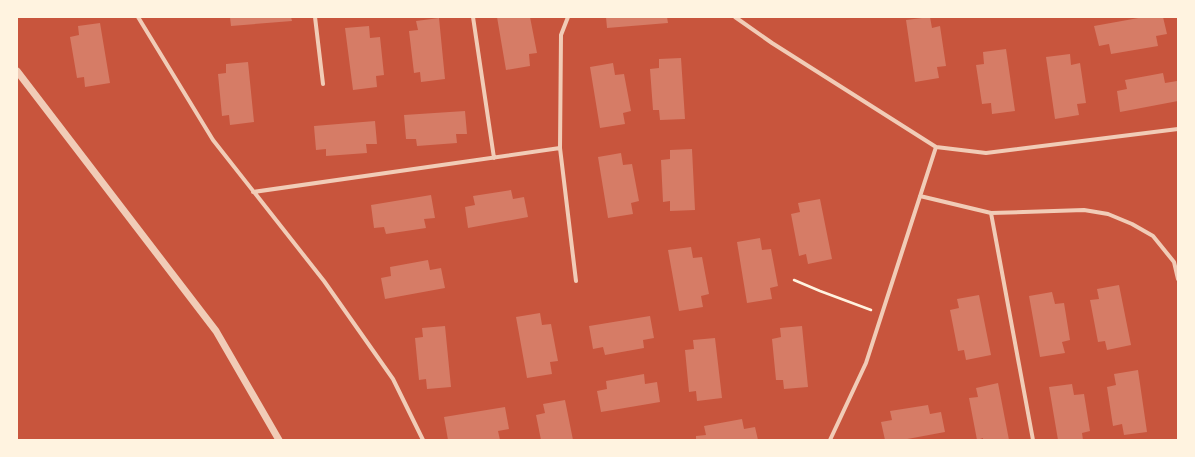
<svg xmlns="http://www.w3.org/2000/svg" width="1195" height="457" font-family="Cabin,sans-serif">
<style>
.building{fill:#d67c66}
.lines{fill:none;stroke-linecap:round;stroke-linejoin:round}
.path{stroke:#fff3e0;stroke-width:2.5}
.minor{stroke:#f1ccb7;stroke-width:4}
.tertiary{stroke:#f1ccb7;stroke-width:7}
</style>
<rect width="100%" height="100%" fill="#c8553d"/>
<path class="building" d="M 230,17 L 291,17 L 292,21 L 231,26 Z
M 497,17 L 530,17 L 537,53 L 529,54 L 530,66 L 506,70 Z
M 606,17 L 667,17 L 668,23 L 607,28 Z
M 930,17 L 932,28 L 940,26 L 946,66 L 937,67 L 939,78 L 915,82 L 906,20 Z
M 1144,17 L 1163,17 L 1167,34 L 1156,36 L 1158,46 L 1111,54 L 1109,44 L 1099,46 L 1094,26 Z
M 439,18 L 445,79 L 421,82 L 420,72 L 414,73 L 409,31 L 418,30 L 416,21 Z
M 100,23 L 110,83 L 85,87 L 84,77 L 77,78 L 70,37 L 79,35 L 78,26 Z
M 369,26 L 370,38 L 380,37 L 384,75 L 376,76 L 377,87 L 353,90 L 345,28 Z
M 1006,49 L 1015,111 L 992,114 L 991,103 L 982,104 L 976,65 L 984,64 L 983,52 Z
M 1070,54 L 1071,65 L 1080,63 L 1086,103 L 1077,104 L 1079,115 L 1055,119 L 1046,57 Z
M 681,58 L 685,119 L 660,120 L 659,110 L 653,110 L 650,69 L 659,68 L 659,59 Z
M 248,62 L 254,122 L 230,125 L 229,115 L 222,116 L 218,74 L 226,73 L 226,64 Z
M 613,63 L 615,75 L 624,74 L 631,111 L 623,113 L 625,124 L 600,128 L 590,67 Z
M 1163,73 L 1165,83 L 1177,81 L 1178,101 L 1120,112 L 1117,91 L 1127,89 L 1125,80 Z
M 465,111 L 467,134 L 456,134 L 457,143 L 417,146 L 416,139 L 406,139 L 404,115 Z
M 375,121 L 377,144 L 366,144 L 367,153 L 326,156 L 326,149 L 316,150 L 314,126 Z
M 692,149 L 695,210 L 670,211 L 670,201 L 663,202 L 661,160 L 670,159 L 670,150 Z
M 621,153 L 623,165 L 632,164 L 639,201 L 631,203 L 633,214 L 608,218 L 598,157 Z
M 511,190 L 513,199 L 524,197 L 528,217 L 468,228 L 465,207 L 475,205 L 473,196 Z
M 431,195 L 435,218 L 424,219 L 426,228 L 386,234 L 384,227 L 374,228 L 371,205 Z
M 820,199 L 832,259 L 808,264 L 806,254 L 799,256 L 791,214 L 800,212 L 798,203 Z
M 760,238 L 762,250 L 771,249 L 778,286 L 770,288 L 772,299 L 747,303 L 737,242 Z
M 691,247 L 693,258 L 702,257 L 709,294 L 701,296 L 703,307 L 679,311 L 668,250 Z
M 428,260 L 430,270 L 441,268 L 445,288 L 385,299 L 381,278 L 391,276 L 390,267 Z
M 1119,285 L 1131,345 L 1107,350 L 1105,341 L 1098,342 L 1090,300 L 1099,299 L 1097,289 Z
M 1052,292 L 1055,304 L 1064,303 L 1070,340 L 1062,342 L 1065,353 L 1040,357 L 1029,296 Z
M 979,295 L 991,355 L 966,360 L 964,350 L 958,351 L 950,310 L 959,308 L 957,299 Z
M 540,313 L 542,325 L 551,324 L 558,361 L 550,362 L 552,374 L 527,378 L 516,317 Z
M 650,316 L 654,338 L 643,340 L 644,348 L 605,355 L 603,347 L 593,349 L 589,326 Z
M 445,326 L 451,387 L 427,389 L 426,379 L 419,380 L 415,338 L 423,337 L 422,328 Z
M 802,326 L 808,387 L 784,389 L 783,380 L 776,380 L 772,339 L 781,337 L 780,328 Z
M 715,338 L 722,398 L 697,401 L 696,391 L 689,392 L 685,350 L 694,349 L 693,340 Z
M 1138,370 L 1147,432 L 1124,435 L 1122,424 L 1113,426 L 1107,387 L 1116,385 L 1114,374 Z
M 644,374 L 645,384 L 657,382 L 660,402 L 601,412 L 597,391 L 607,389 L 606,381 Z
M 998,383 L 1009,440 L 983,440 L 983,438 L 977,440 L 969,398 L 978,397 L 976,388 Z
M 1072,384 L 1074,395 L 1084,394 L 1090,431 L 1082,433 L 1083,440 L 1058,440 L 1049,387 Z
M 565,400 L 573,440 L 541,440 L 536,415 L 545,413 L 543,404 Z
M 928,405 L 930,414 L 941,412 L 945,432 L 902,440 L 885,440 L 881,422 L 892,420 L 890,411 Z
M 505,407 L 509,429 L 498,431 L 500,440 L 448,440 L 444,417 Z
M 742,419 L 744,429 L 755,427 L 758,440 L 696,440 L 696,436 L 706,435 L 704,426 Z"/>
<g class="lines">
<path class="path" d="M 794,280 L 820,291 L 871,310"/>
<path class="minor" d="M 138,17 L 213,140 L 324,281 L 393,379 L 423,440
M 315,17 L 323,84
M 473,17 L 494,158
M 568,17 L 561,35 L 560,148 L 576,281
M 735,17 L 772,43 L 936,147 L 986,153 L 1178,129
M 253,192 L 560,148
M 920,196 L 991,213 L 1084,210 L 1108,214 L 1132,224 L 1153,236 L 1174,262 L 1178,279
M 991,213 L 1033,440
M 830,440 L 866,363 L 936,147"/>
<path class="tertiary" d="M 17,71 L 216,331 L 279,440"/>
</g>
<rect width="1195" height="457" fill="none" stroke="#fff3e0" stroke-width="36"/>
</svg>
